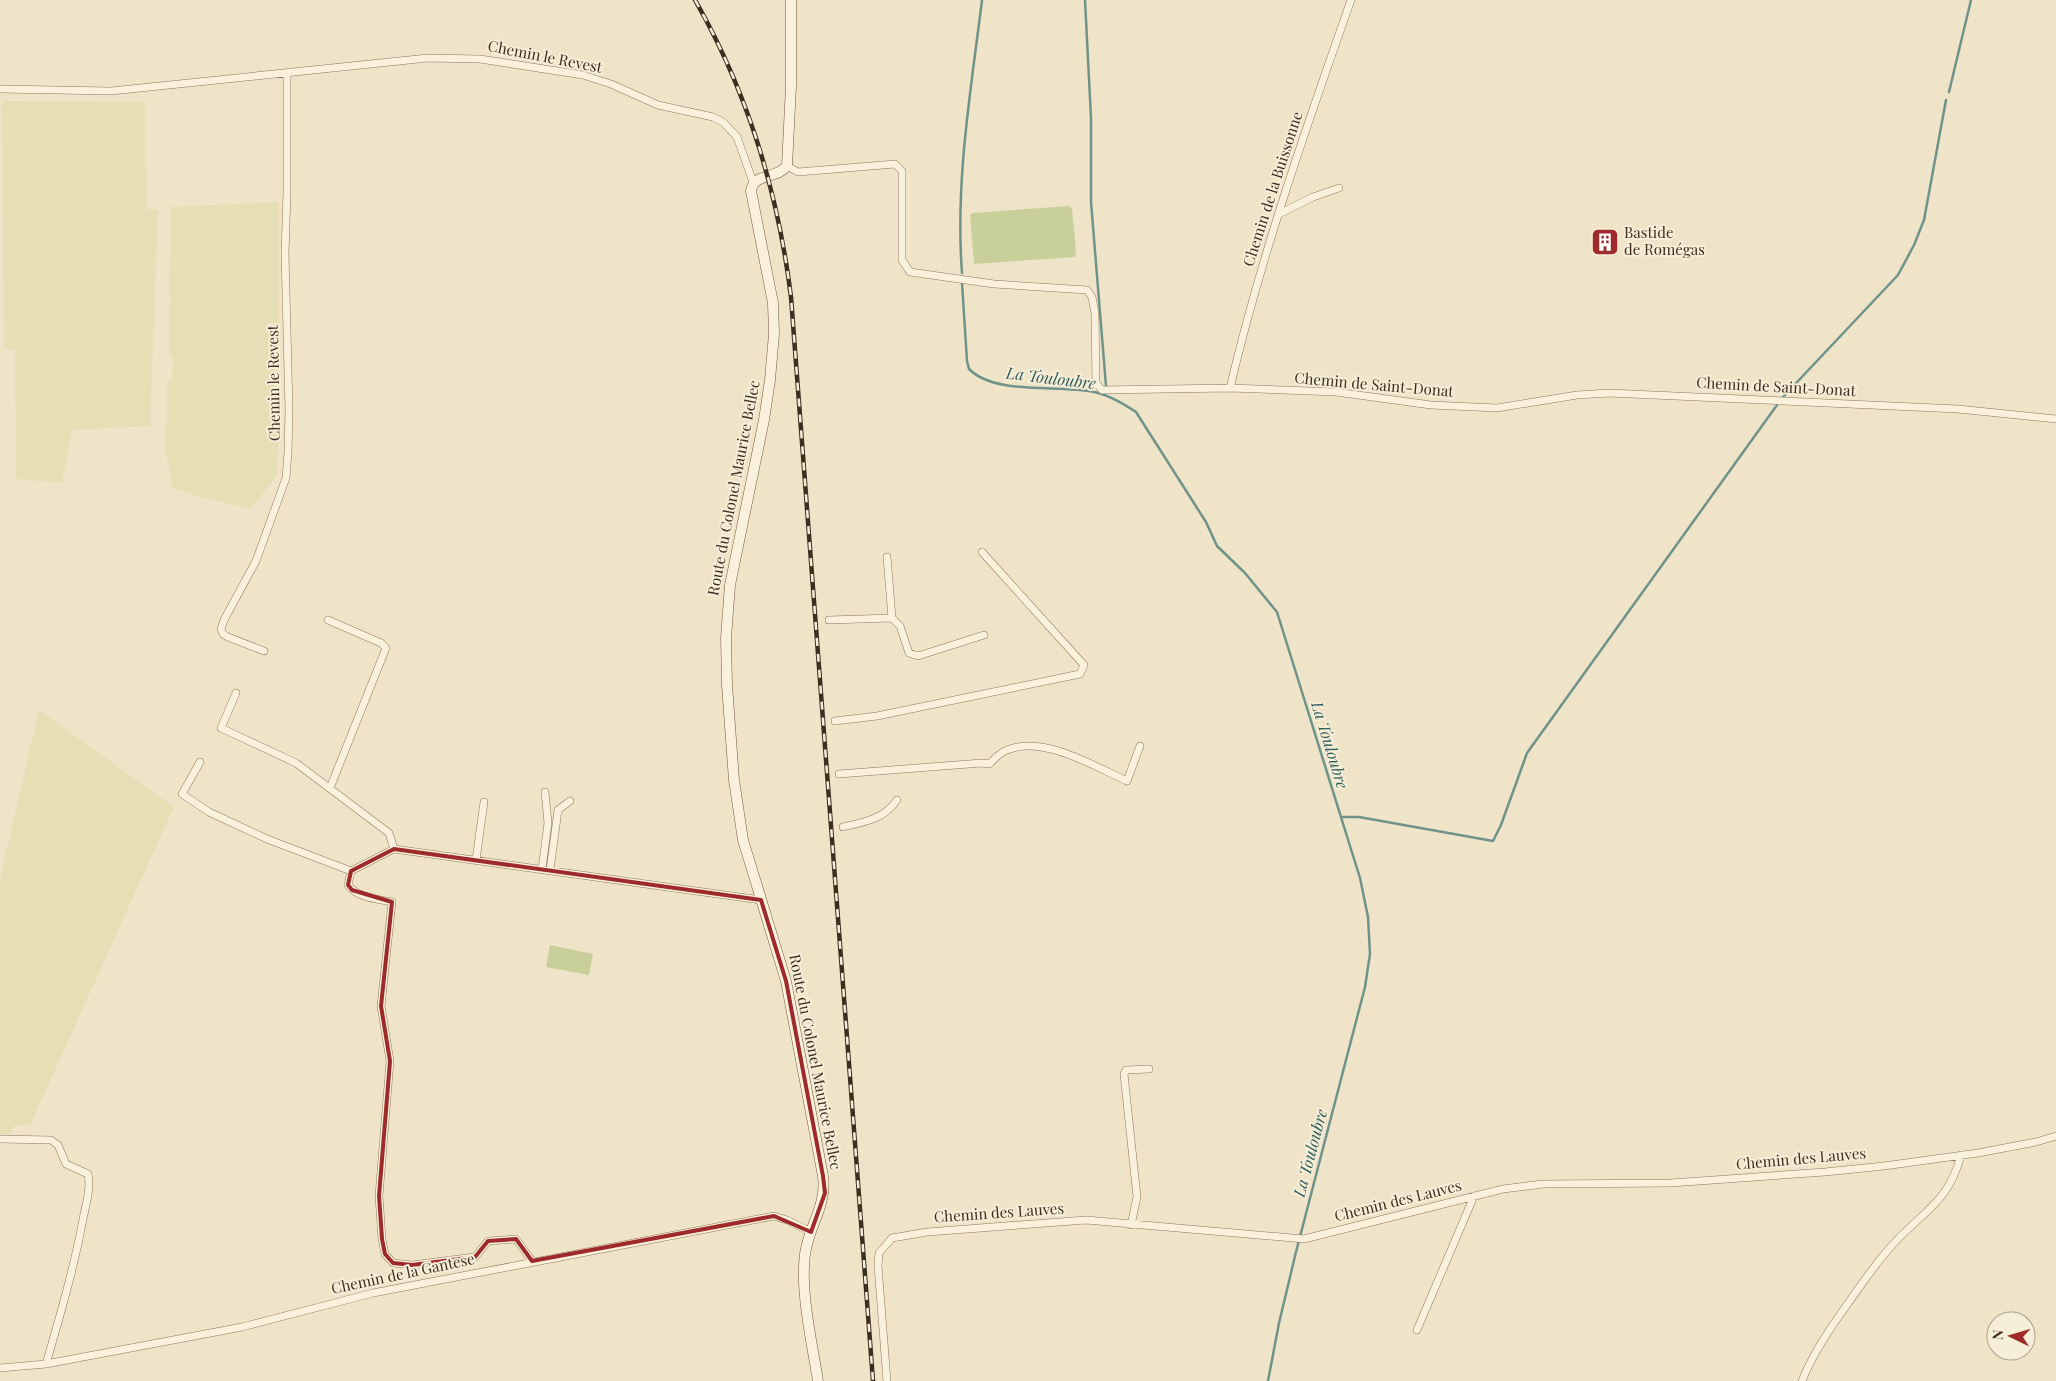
<svg xmlns="http://www.w3.org/2000/svg" width="2056" height="1381" font-family="'Playfair Display',serif">
<style>
.farmland{fill:#e6deb5}
.green{fill:#c9cf9b}
.lines{fill:none;stroke-linecap:round;stroke-linejoin:round}
.stream{stroke:#6f938a;stroke-width:2.5}
.street-casing{stroke:#8d765c;stroke-width:8}
.secondary-casing{stroke:#6f573f;stroke-width:11}
.street{stroke:#faf1dc;stroke-width:7}
.secondary{stroke:#faf1dc;stroke-width:10}
.rail-casing{stroke:#3d2e20;stroke-width:4.5}
.rail{stroke:#f7eed8;stroke-width:2.5;stroke-dasharray:8;stroke-linecap:butt}
.marked{fill:none;stroke:#9e2a2b;stroke-width:4;stroke-linejoin:round}
.labels{text-anchor:middle;stroke-width:4;stroke-linejoin:round;paint-order:stroke}
.street-label{font-size:15px;fill:#3d2e20;stroke:#f7eed8}
.poi-label{font-size:15px;fill:#3d2e20;stroke:#f7eed8;text-anchor:start}
.water-label{font-size:16px;font-style:italic;fill:#2f5d5a;stroke:#f7eed8}
</style>
<rect width="100%" height="100%" fill="#f0e4c8"/>
<path class="farmland" d="M 2,101 L 145,102 L 146,209 L 158,210 L 150,426 L 72,430 L 62,483 L 16,479 L 15,350 L 4,348 Z
M 279,202 L 279,346 L 272,352 L 272,369 L 281,372 L 277,475 L 251,509 L 193,495 L 172,487 L 166,452 L 167,381 L 172,378 L 173,359 L 169,352 L 171,207 Z
M 39,710 L 174,807 L 30,1125 L 15,1125 L 10,1134 L 0,1134 L 0,879 Z"/>
<path class="green" d="M 1069,206 L 1072,208 L 1076,252 L 1075,257 L 974,264 L 970,215 L 973,213 Z
M 550,945 L 593,954 L 589,975 L 546,967 Z"/>
<g class="lines">
<path class="stream" d="M 1085,0 L 1091,118 L 1091,202 L 1106,386
M 1949,92 L 1971,0
M 962,273 C 955,181 971,90 982,0
M 962,283 L 967,361 L 969,369 C 996,396 1058,384 1094,392 C 1109,395 1124,404 1136,412 L 1206,522 L 1217,546 L 1245,573 L 1277,612 L 1360,878 L 1368,917 L 1370,954 L 1365,987 L 1296,1252 L 1279,1323 L 1268,1381
M 1783,397 L 1898,275 L 1914,245 L 1924,220 L 1946,100
M 1341,817 L 1359,817 L 1493,841 L 1501,825 L 1527,753 L 1777,405"/>
<g class="street-casing">
<path id="street" d="M 0,89 L 111,91 L 428,58 L 480,59 L 583,75 L 611,84 L 658,105 L 713,117 L 723,122 L 737,137 L 753,182
M 787,166 L 798,172 L 895,164 L 902,171 L 902,260 L 910,272 L 994,284 L 1087,290 L 1092,297 L 1095,313 L 1096,383 L 1102,390 L 1230,388 L 1336,392 L 1431,405 L 1497,408 L 1577,395 L 1609,393 L 1958,409 L 2056,419
M 1279,214 L 1313,197 L 1339,188
M 1230,388 C 1261,256 1306,128 1351,0
M 892,618 L 900,626 L 909,653 L 918,656 L 984,635
M 328,620 L 381,643 L 386,648 L 330,788
M 829,620 L 892,618 L 887,557
M 264,651 L 228,637 L 223,634 L 221,629 L 224,620 L 256,561 L 286,478 L 288,452 L 289,410 L 285,253 L 287,192 L 287,74
M 236,693 L 221,728 L 296,763 L 389,833 L 394,849 L 761,900
M 835,721 L 877,716 L 1080,674 L 1084,665 L 982,552
M 200,762 L 182,794 L 209,812 L 267,839 L 351,871 L 394,849
M 839,774 L 982,763 L 989,764 C 994,760 1000,752 1007,750 C 1043,735 1094,766 1127,781 L 1140,746
M 843,827 C 865,822 884,819 897,800
M 476,860 L 484,802
M 542,869 L 548,823 L 545,792
M 550,870 L 558,810 L 570,801
M 351,871 L 348,885 C 358,898 377,899 392,902 L 381,1006 L 390,1061 L 379,1196 L 382,1239 L 385,1254 L 393,1263 L 412,1265 L 475,1257 L 488,1241 L 516,1239 L 532,1261
M 0,1139 L 51,1140 L 58,1145 L 66,1164 L 88,1174 C 91,1189 86,1204 83,1219 C 74,1268 60,1316 46,1364
M 1131,1225 L 1137,1197 L 1124,1074 L 1126,1070 L 1149,1069
M 1417,1330 L 1474,1196
M 0,1368 L 46,1364 L 242,1327 L 373,1293 L 774,1216 L 787,1220 L 811,1232
M 887,1381 L 878,1266 L 879,1253 L 892,1238 L 927,1232 L 1086,1220 L 1304,1239 L 1503,1189 L 1543,1184 L 1671,1183 L 1825,1172 L 1884,1166 L 1978,1153 L 2036,1142 L 2056,1136
M 1802,1381 C 1813,1353 1831,1327 1849,1302 C 1864,1281 1879,1258 1898,1239 C 1928,1208 1949,1200 1961,1155"/>
</g>
<g class="secondary-casing">
<path id="secondary" d="M 791,0 L 791,86 L 787,166 C 777,179 753,173 751,191 L 773,303 L 774,334 L 770,380 L 764,420 L 730,585 L 726,638 L 727,685 L 734,780 L 743,840 L 786,981 L 823,1176 C 827,1206 809,1225 805,1254 C 800,1291 812,1343 818,1381"/>
</g>
<use href="#street" class="street"/>
<use href="#secondary" class="secondary"/>
<g class="rail-casing">
<path id="rail" d="M 695,0 C 748,93 778,192 791,297 L 873,1381"/>
</g>
<use href="#rail" class="rail"/>
</g>
<path class="marked" d="M 394,849 L 761,900 L 786,981 L 823,1176 L 825,1193 L 811,1232 L 774,1216 L 532,1261 L 516,1239 L 488,1241 L 475,1257 L 412,1265 L 393,1263 L 385,1254 L 382,1239 L 379,1196 L 390,1061 L 381,1006 L 392,902 L 352,890 L 348,885 L 351,871 Z"/>
<defs>
<g id="building-square" transform="scale(1.4375)"><rect x="-9" y="-9" width="18" height="18" rx="4" fill="#9e2a2b" stroke="#f7eed8"/><path d="M-4-6H4V6H1V3H-1V6H-4ZM-2.5-4.3h1.7v1.8h-1.7ZM.8-4.3h1.7v1.8H.8ZM-2.5-1h1.7V.8h-1.7ZM.8-1h1.7V.8H.8Z" fill="#fff"/></g>
</defs>
<g fill-rule="evenodd">
<use href="#building-square" x="1605" y="242"/>
</g>
<g class="labels">
<g class="street-label">
<text transform="translate(545 57) rotate(11)" y="5">Chemin le Revest</text>
<text transform="translate(1273 189) rotate(-72)" y="5">Chemin de la Buissonne</text>
<text transform="translate(274 383) rotate(-91)" y="5">Chemin le Revest</text>
<text transform="translate(1374 385) rotate(5)" y="5">Chemin de Saint-Donat</text>
<text transform="translate(1776 387) rotate(3)" y="5">Chemin de Saint-Donat</text>
<text transform="translate(734 488) rotate(-79)" y="5">Route du Colonel Maurice Bellec</text>
<text transform="translate(815 1062) rotate(79)" y="5">Route du Colonel Maurice Bellec</text>
<text transform="translate(1801 1159) rotate(-5)" y="5">Chemin des Lauves</text>
<text transform="translate(1398 1201) rotate(-14)" y="5">Chemin des Lauves</text>
<text transform="translate(999 1213) rotate(-4)" y="5">Chemin des Lauves</text>
<text transform="translate(403 1274) rotate(-12)" y="5">Chemin de la Gantese</text>
</g>
<g class="poi-label">
<text x="1624" y="238">Bastide<tspan x="1624" dy="17">de Romégas</tspan></text>
</g>
<g class="water-label">
<text transform="translate(1051 378) rotate(7)" y="6">La Touloubre</text>
<text transform="translate(1330 745) rotate(73)" y="6">La Touloubre</text>
<text transform="translate(1310 1153) rotate(-75)" y="6">La Touloubre</text>
</g>
</g>
<g transform="translate(2011 1336) rotate(275)"><circle r="24" fill="#f7eed8" stroke="#ada18e"/>
<path d="M0-4L9 19L0 12L-9 19Z" fill="#9e2a2b"/>
<text y="-8" font-size="14" font-weight="bold" text-anchor="middle" fill="#3d2e20">N</text>
</g>
</svg>
